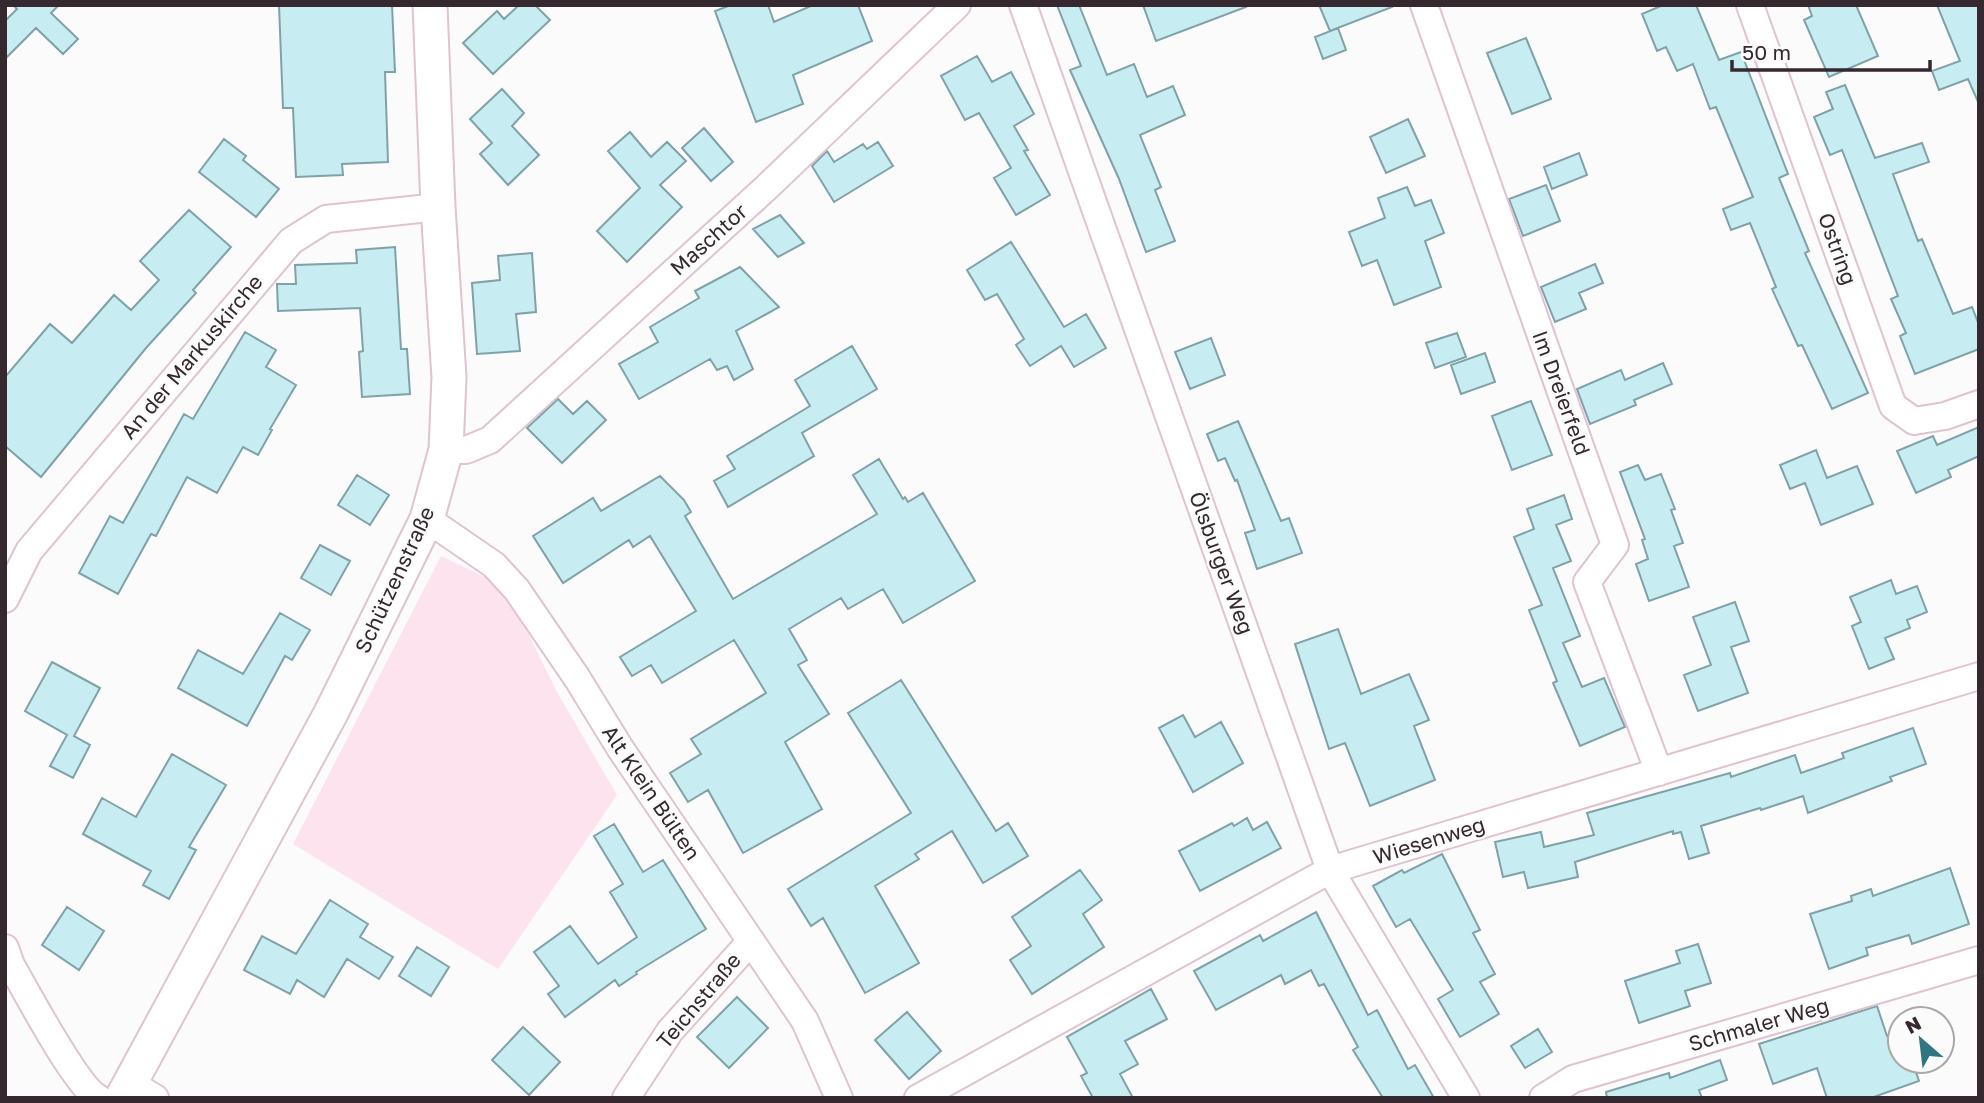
<svg xmlns="http://www.w3.org/2000/svg" width="1984" height="1103" font-family="'Golos Text',sans-serif">
<style>
.green{fill:#fce3ee}
.building{fill:#c7ecf2;stroke:#7fa2a8;stroke-width:2}
.lines{fill:none;stroke-linecap:round;stroke-linejoin:round}
.minor-casing{stroke:#e1c2d0;stroke-width:30}
.tertiary-casing{stroke:#e1c2d0;stroke-width:37}
.minor{stroke:#fff;stroke-width:26}
.tertiary{stroke:#fff;stroke-width:33}
.labels{text-anchor:middle;stroke-width:5;stroke-linejoin:round;paint-order:stroke}
.street-label{font-size:21px;fill:#35292f;stroke:#fbfbfb}
</style>
<rect width="100%" height="100%" fill="#fbfbfb"/>
<path class="green" d="M 441,556 L 491,580 L 517,611 L 557,692 L 617,795 L 498,969 L 293,844 Z"/>
<path class="building" d="M 13,5 L 59,5 L 51,13 L 78,39 L 63,54 L 36,28 L 5,59 L 5,21 L 17,9 Z
M 279,5 L 392,5 L 395,72 L 385,72 L 388,162 L 342,164 L 343,175 L 296,177 L 293,108 L 283,108 Z
M 519,5 L 535,5 L 550,20 L 493,74 L 463,43 L 497,11 L 504,19 Z
M 731,5 L 768,5 L 774,22 L 813,5 L 858,5 L 872,41 L 793,75 L 803,104 L 756,122 L 715,11 Z
M 1057,5 L 1079,5 L 1107,75 L 1134,64 L 1147,97 L 1173,86 L 1185,115 L 1140,135 L 1161,187 L 1155,190 L 1175,241 L 1146,252 L 1119,179 L 1070,70 L 1081,66 Z
M 1143,5 L 1245,5 L 1246,7 L 1156,41 Z
M 1319,5 L 1391,5 L 1392,7 L 1330,31 Z
M 1663,5 L 1696,5 L 1719,60 L 1741,52 L 1788,174 L 1779,178 L 1809,251 L 1805,253 L 1868,393 L 1832,409 L 1802,345 L 1798,346 L 1772,289 L 1776,287 L 1750,223 L 1731,230 L 1723,209 L 1753,197 L 1716,107 L 1710,109 L 1693,64 L 1677,71 L 1666,47 L 1657,51 L 1642,14 Z
M 1808,5 L 1856,5 L 1878,56 L 1829,77 L 1804,20 L 1812,16 Z
M 1937,5 L 1979,5 L 1979,104 L 1968,79 L 1939,90 L 1932,71 L 1960,61 Z
M 1338,28 L 1346,50 L 1323,59 L 1315,37 Z
M 1526,38 L 1551,99 L 1512,114 L 1487,53 Z
M 977,56 L 992,82 L 1011,72 L 1034,114 L 1014,126 L 1028,150 L 1024,151 L 1050,195 L 1016,215 L 994,178 L 1011,168 L 979,113 L 965,120 L 941,76 Z
M 1845,85 L 1875,158 L 1922,143 L 1929,162 L 1893,174 L 1918,241 L 1922,239 L 1953,314 L 1972,307 L 1979,325 L 1979,349 L 1915,374 L 1900,336 L 1906,333 L 1891,299 L 1898,296 L 1842,150 L 1830,155 L 1814,117 L 1833,109 L 1826,92 Z
M 502,89 L 524,113 L 512,126 L 539,155 L 508,185 L 480,154 L 492,143 L 470,119 Z
M 1408,119 L 1425,156 L 1386,173 L 1370,137 Z
M 704,128 L 733,162 L 711,181 L 682,148 Z
M 630,132 L 651,157 L 667,142 L 686,161 L 660,185 L 682,207 L 627,262 L 597,231 L 640,188 L 608,151 Z
M 224,139 L 246,156 L 243,160 L 279,189 L 256,217 L 199,172 Z
M 878,142 L 893,166 L 834,202 L 812,166 L 827,151 L 834,162 L 863,144 L 867,149 Z
M 1579,153 L 1587,175 L 1552,189 L 1544,167 Z
M 1546,185 L 1560,221 L 1523,236 L 1509,199 Z
M 1407,187 L 1415,206 L 1431,200 L 1444,233 L 1425,241 L 1441,287 L 1394,305 L 1377,260 L 1362,266 L 1349,232 L 1385,218 L 1378,198 Z
M 189,210 L 231,247 L 193,290 L 196,293 L 146,348 L 41,477 L 5,446 L 5,377 L 50,324 L 72,343 L 114,295 L 131,310 L 159,280 L 140,261 Z
M 780,215 L 804,243 L 778,257 L 753,229 Z
M 1011,242 L 1064,327 L 1086,314 L 1106,348 L 1074,367 L 1061,346 L 1030,366 L 1016,345 L 1024,339 L 997,294 L 985,300 L 967,270 Z
M 395,247 L 401,349 L 407,349 L 410,394 L 362,397 L 359,352 L 363,351 L 360,308 L 278,311 L 277,284 L 296,284 L 295,265 L 357,263 L 356,250 Z
M 532,253 L 536,312 L 516,314 L 520,351 L 477,354 L 472,283 L 500,280 L 498,256 Z
M 1595,264 L 1603,283 L 1579,293 L 1586,309 L 1555,322 L 1541,287 Z
M 740,267 L 779,307 L 736,331 L 753,369 L 734,380 L 727,366 L 717,370 L 710,359 L 639,399 L 619,364 L 658,342 L 650,327 L 699,298 L 695,291 Z
M 245,332 L 276,350 L 266,367 L 296,385 L 270,429 L 272,430 L 258,455 L 243,447 L 217,493 L 187,477 L 156,536 L 151,534 L 118,594 L 79,573 L 110,516 L 123,523 L 184,414 L 193,419 Z
M 1457,333 L 1466,357 L 1435,368 L 1426,343 Z
M 1211,338 L 1225,375 L 1190,389 L 1175,352 Z
M 852,346 L 877,389 L 802,433 L 814,456 L 728,507 L 714,481 L 735,469 L 727,456 L 810,406 L 795,380 Z
M 1485,353 L 1495,382 L 1461,394 L 1451,365 Z
M 1663,363 L 1672,384 L 1634,400 L 1636,405 L 1590,424 L 1577,389 L 1621,370 L 1625,380 Z
M 558,399 L 573,414 L 587,401 L 606,420 L 562,463 L 527,428 Z
M 1531,401 L 1552,455 L 1512,470 L 1492,416 Z
M 1238,421 L 1281,521 L 1289,518 L 1302,553 L 1257,569 L 1245,533 L 1255,530 L 1237,480 L 1235,481 L 1225,458 L 1218,461 L 1207,434 Z
M 1979,427 L 1979,456 L 1948,470 L 1951,477 L 1916,493 L 1897,451 L 1933,436 L 1937,445 Z
M 1816,450 L 1827,478 L 1857,466 L 1873,504 L 1821,525 L 1805,483 L 1790,489 L 1780,465 Z
M 879,459 L 903,499 L 905,497 L 908,502 L 923,493 L 975,581 L 903,623 L 883,589 L 848,609 L 841,598 L 789,629 L 807,660 L 798,665 L 829,714 L 785,742 L 822,809 L 743,853 L 708,790 L 688,802 L 670,773 L 701,754 L 691,739 L 766,693 L 734,640 L 662,683 L 651,665 L 632,676 L 620,657 L 696,611 L 650,536 L 633,547 L 629,540 L 563,583 L 533,536 L 593,498 L 601,511 L 660,476 L 684,500 L 691,512 L 685,516 L 733,599 L 877,514 L 853,475 Z
M 1638,465 L 1645,480 L 1661,474 L 1675,509 L 1671,510 L 1683,543 L 1674,546 L 1689,587 L 1649,601 L 1636,564 L 1648,559 L 1642,540 L 1645,539 L 1620,472 Z
M 357,475 L 389,495 L 370,525 L 338,505 Z
M 1564,495 L 1572,519 L 1556,525 L 1571,561 L 1553,568 L 1580,636 L 1563,643 L 1582,687 L 1604,678 L 1625,727 L 1580,746 L 1553,683 L 1557,681 L 1529,610 L 1542,605 L 1514,537 L 1534,529 L 1527,509 Z
M 320,545 L 350,561 L 331,595 L 301,578 Z
M 1891,580 L 1896,594 L 1917,586 L 1927,612 L 1907,620 L 1910,628 L 1885,638 L 1894,659 L 1869,669 L 1852,626 L 1861,622 L 1850,597 Z
M 1735,602 L 1749,641 L 1731,647 L 1748,693 L 1698,711 L 1684,675 L 1711,665 L 1693,617 Z
M 280,613 L 310,630 L 292,660 L 285,656 L 247,726 L 178,688 L 198,650 L 243,674 Z
M 1338,629 L 1361,694 L 1409,674 L 1429,720 L 1414,726 L 1435,780 L 1370,806 L 1345,743 L 1329,749 L 1295,644 Z
M 52,662 L 100,688 L 74,736 L 90,745 L 73,778 L 50,766 L 67,735 L 25,711 Z
M 901,680 L 996,831 L 1008,823 L 1028,856 L 983,883 L 952,831 L 915,854 L 919,859 L 875,886 L 919,963 L 865,993 L 823,918 L 811,926 L 788,889 L 911,813 L 848,713 Z
M 1183,715 L 1195,737 L 1221,722 L 1243,763 L 1193,792 L 1159,728 Z
M 1913,728 L 1926,764 L 1890,777 L 1892,781 L 1808,813 L 1803,796 L 1761,810 L 1760,808 L 1701,826 L 1709,853 L 1689,859 L 1681,832 L 1673,834 L 1673,831 L 1575,862 L 1578,877 L 1528,888 L 1524,872 L 1503,877 L 1495,842 L 1541,832 L 1544,847 L 1594,835 L 1587,813 L 1730,773 L 1731,777 L 1795,755 L 1801,773 L 1844,758 L 1842,753 Z
M 172,754 L 226,785 L 189,847 L 196,850 L 169,899 L 143,885 L 151,871 L 83,834 L 102,798 L 136,817 Z
M 1247,818 L 1253,830 L 1267,822 L 1281,848 L 1200,891 L 1179,851 L 1232,823 L 1234,826 Z
M 614,824 L 643,872 L 663,860 L 706,929 L 636,972 L 637,974 L 619,986 L 615,980 L 565,1017 L 548,994 L 559,986 L 534,952 L 570,926 L 598,964 L 637,937 L 610,892 L 623,884 L 594,836 Z
M 1442,854 L 1480,930 L 1473,933 L 1495,974 L 1480,982 L 1499,1014 L 1460,1037 L 1438,999 L 1453,990 L 1410,919 L 1396,927 L 1373,886 L 1402,870 L 1404,873 Z
M 1950,868 L 1969,924 L 1912,944 L 1909,935 L 1866,948 L 1868,955 L 1829,969 L 1810,914 L 1852,901 L 1851,896 L 1871,889 L 1873,896 Z
M 1080,870 L 1102,900 L 1083,914 L 1104,947 L 1032,994 L 1010,960 L 1031,946 L 1012,917 Z
M 330,900 L 368,924 L 360,937 L 393,957 L 379,979 L 347,959 L 324,997 L 297,980 L 290,994 L 244,970 L 262,936 L 296,954 Z
M 67,907 L 104,931 L 79,970 L 42,945 Z
M 1316,912 L 1368,1015 L 1377,1010 L 1408,1069 L 1415,1065 L 1434,1098 L 1383,1098 L 1353,1050 L 1358,1047 L 1324,984 L 1319,986 L 1311,970 L 1285,984 L 1281,975 L 1216,1010 L 1194,971 L 1260,935 L 1263,941 Z
M 1698,944 L 1711,983 L 1685,991 L 1690,1006 L 1639,1023 L 1625,981 L 1680,963 L 1676,951 Z
M 417,947 L 449,967 L 431,996 L 399,976 Z
M 1151,989 L 1167,1019 L 1125,1041 L 1138,1064 L 1120,1074 L 1133,1098 L 1093,1098 L 1081,1076 L 1087,1073 L 1067,1037 Z
M 737,997 L 768,1028 L 729,1068 L 697,1037 Z
M 1877,1006 L 1887,1036 L 1900,1032 L 1900,1061 L 1912,1061 L 1919,1081 L 1871,1098 L 1827,1098 L 1817,1068 L 1773,1084 L 1759,1044 Z
M 907,1012 L 941,1051 L 909,1079 L 875,1040 Z
M 523,1027 L 560,1062 L 529,1095 L 492,1060 Z
M 1538,1029 L 1552,1052 L 1525,1068 L 1511,1046 Z
M 1720,1060 L 1727,1080 L 1699,1090 L 1702,1098 L 1607,1098 L 1606,1092 L 1669,1073 L 1670,1078 Z"/>
<g class="lines">
<g class="minor-casing">
<path id="minor" d="M 1023,5 L 1330,870 L 1466,1098
M 1424,5 L 1615,545 L 1587,582 L 1659,772
M 1750,5 L 1893,406 L 1914,421 L 1945,416 L 1979,404
M 446,450 L 466,450 L 490,440 L 767,187 L 957,5
M 427,519 L 494,565 L 517,590 L 577,678 L 620,748 L 805,1021 L 839,1098
M 5,599 L 29,551 L 291,241 L 326,219 L 438,207
M 5,948 L 11,965 C 26,991 76,1086 98,1098
M 130,1083 L 155,1098
M 626,1098 L 670,1031 L 751,941
M 918,1098 L 1330,870 L 1979,676
M 1543,1098 L 1573,1079 L 1979,960"/>
</g>
<g class="tertiary-casing">
<path id="tertiary" d="M 122,1098 L 331,713 L 427,519 L 446,450 L 449,377 L 438,207 L 430,5"/>
</g>
<use href="#minor" class="minor"/>
<use href="#tertiary" class="tertiary"/>
</g>
<g class="labels">
<g class="street-label">
<text transform="translate(709 240) rotate(-42)" y="7">Maschtor</text>
<text transform="translate(1837 249) rotate(70)" y="7">Ostring</text>
<text transform="translate(192 357) rotate(-50)" y="7">An der Markuskirche</text>
<text transform="translate(1561 393) rotate(70)" y="7">Im Dreierfeld</text>
<text transform="translate(1221 563) rotate(70)" y="7">Ölsburger Weg</text>
<text transform="translate(395 580) rotate(-65)" y="7">Schützenstraße</text>
<text transform="translate(651 793) rotate(56)" y="7">Alt Klein Bülten</text>
<text transform="translate(1429 841) rotate(-17)" y="7">Wiesenweg</text>
<text transform="translate(699 1001) rotate(-50)" y="7">Teichstraße</text>
<text transform="translate(1759 1025) rotate(-16)" y="7">Schmaler Weg</text>
</g>
</g>
<rect width="1984" height="1103" fill="none" stroke="#35292f" stroke-width="14"/>
<g transform="translate(1921 1040) rotate(332)"><circle r="33" fill="#fbfbfb" stroke="#aca7a9" stroke-width="2"/>
<path d="M0-5L12 26L0 18L-12 26Z" fill="#2f7681"/>
<text y="-10" font-size="19" font-weight="bold" text-anchor="middle" fill="#35292f">N</text>
</g>
<path d="M1732 60v10h198v-10" fill="none" stroke="#35292f" stroke-width="3.5"/>
<text x="1742" y="60" font-size="21" fill="#35292f" stroke="#fbfbfb" stroke-width="5" paint-order="stroke">50 m</text>
</svg>
